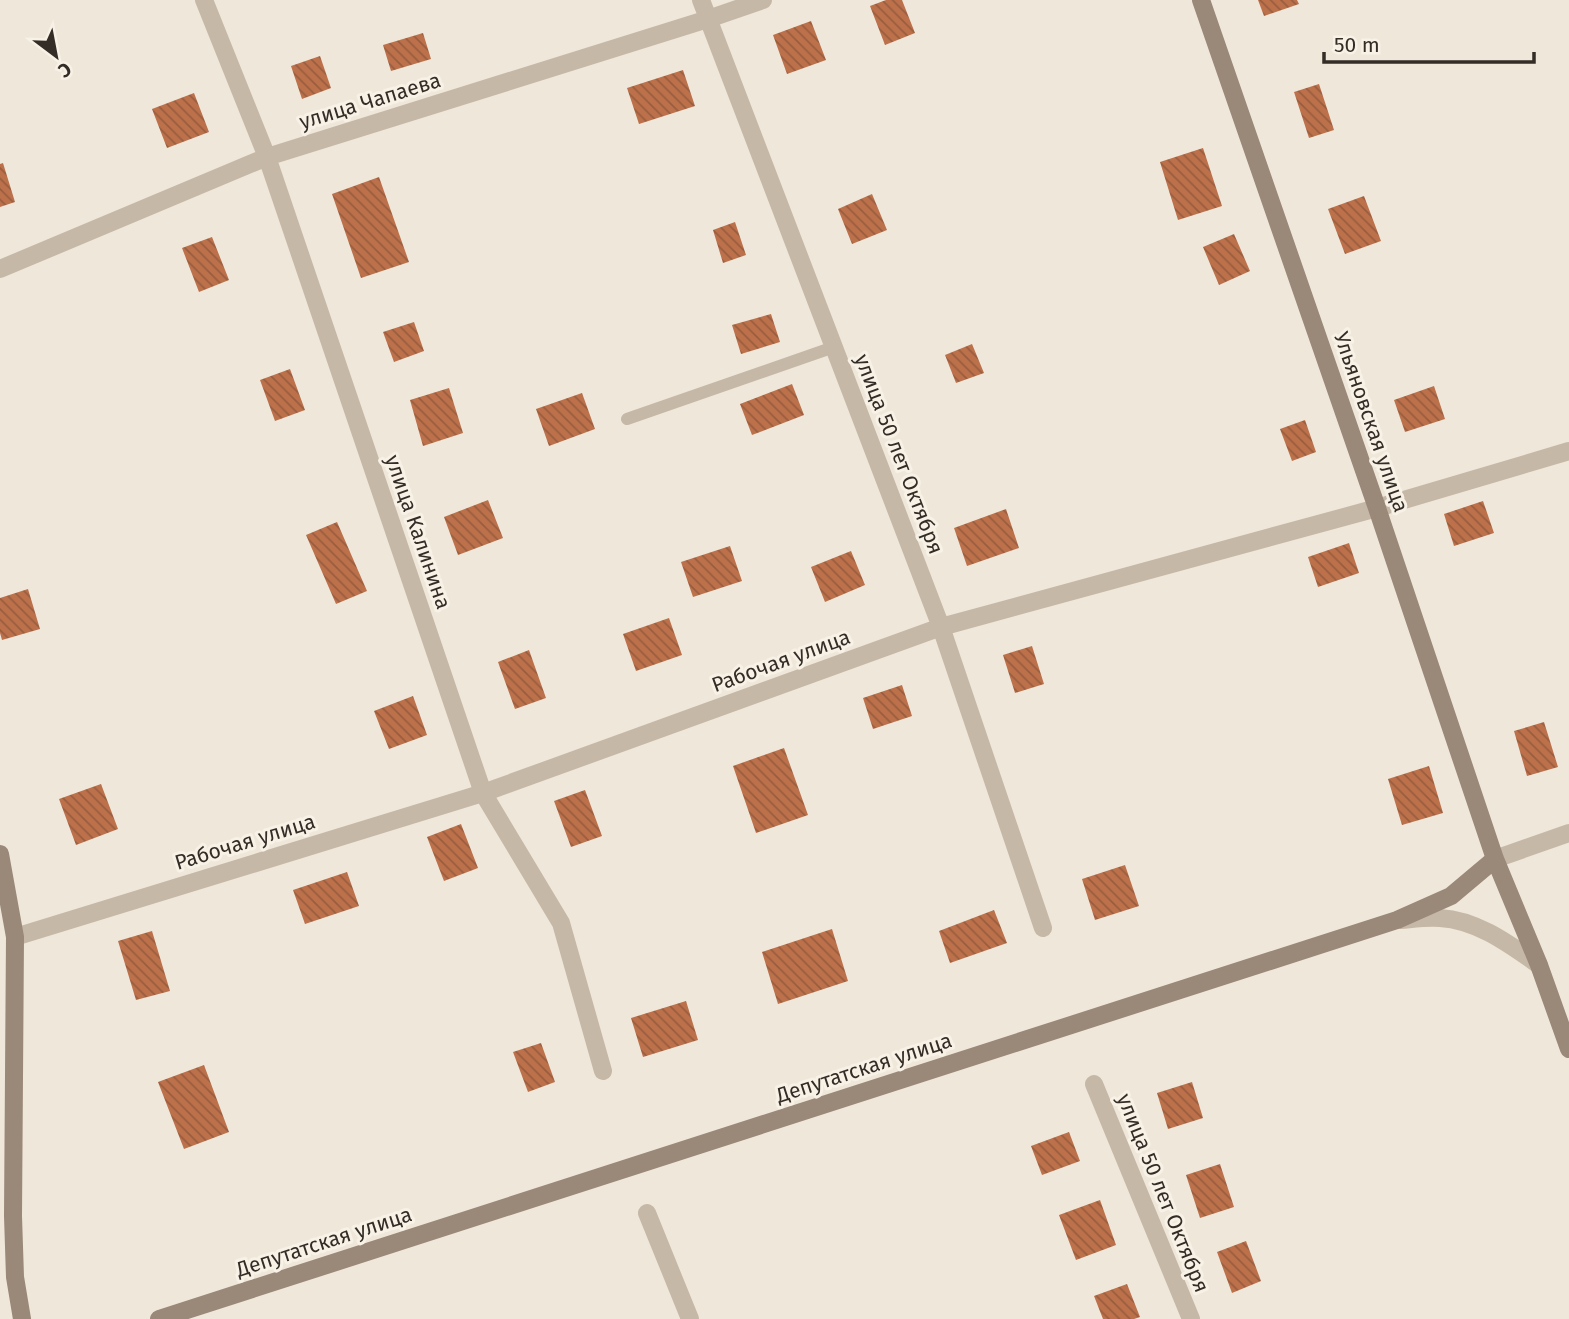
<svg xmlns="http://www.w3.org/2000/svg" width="1569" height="1319" font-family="'Fira Sans',sans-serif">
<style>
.building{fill:url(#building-back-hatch)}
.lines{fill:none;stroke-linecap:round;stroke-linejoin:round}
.lane{stroke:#c6b8a7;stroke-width:12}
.street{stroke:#c6b8a7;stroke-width:18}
.secondary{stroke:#9a8879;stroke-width:18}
.labels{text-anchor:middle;stroke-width:6;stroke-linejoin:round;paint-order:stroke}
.street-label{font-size:21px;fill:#332c27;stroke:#f7f1e6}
</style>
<defs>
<pattern id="building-back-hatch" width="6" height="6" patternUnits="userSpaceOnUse" patternTransform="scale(1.75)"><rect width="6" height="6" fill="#bc714b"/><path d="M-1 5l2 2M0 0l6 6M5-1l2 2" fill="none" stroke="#995d3e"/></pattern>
</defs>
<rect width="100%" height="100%" fill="#efe7da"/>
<path class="building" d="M 886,0 L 902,0 L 915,33 L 885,45 L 870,6 Z
M 1258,0 L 1297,0 L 1299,4 L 1264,16 Z
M 811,21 L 826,60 L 787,74 L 773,35 Z
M 423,33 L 431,59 L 391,71 L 383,45 Z
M 320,56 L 331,88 L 302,99 L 291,66 Z
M 683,70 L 695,106 L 639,124 L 627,88 Z
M 1319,84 L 1334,130 L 1309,138 L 1294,92 Z
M 194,93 L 209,132 L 167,148 L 152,109 Z
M 1203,148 L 1222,206 L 1178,220 L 1160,162 Z
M 3,163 L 15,202 L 0,207 L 0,164 Z
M 379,177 L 409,262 L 361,278 L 332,194 Z
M 872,194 L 887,230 L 852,244 L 838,209 Z
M 1364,196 L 1381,241 L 1345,254 L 1328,209 Z
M 735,222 L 746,255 L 723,263 L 713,230 Z
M 1234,234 L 1250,271 L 1219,285 L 1203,247 Z
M 212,237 L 229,280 L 199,292 L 182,248 Z
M 771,314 L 780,342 L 741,354 L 732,325 Z
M 414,322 L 424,351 L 394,362 L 383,332 Z
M 972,344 L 984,373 L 956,383 L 945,355 Z
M 290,369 L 305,410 L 275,421 L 260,380 Z
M 792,384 L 804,415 L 752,435 L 740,404 Z
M 1434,386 L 1445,419 L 1405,432 L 1394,400 Z
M 449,388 L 463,433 L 423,446 L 410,400 Z
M 582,393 L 595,429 L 549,446 L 536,409 Z
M 1305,420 L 1316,452 L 1292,461 L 1280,429 Z
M 488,500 L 503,538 L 458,555 L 444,517 Z
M 1483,501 L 1494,533 L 1454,546 L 1444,514 Z
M 1006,509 L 1019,548 L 967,566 L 954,528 Z
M 337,522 L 367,591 L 336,604 L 306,535 Z
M 1349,543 L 1359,573 L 1318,587 L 1308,557 Z
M 730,546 L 742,581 L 693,597 L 681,562 Z
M 851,551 L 865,585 L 825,602 L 811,567 Z
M 28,589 L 40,629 L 2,640 L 0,633 L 0,598 Z
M 669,618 L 682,655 L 636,671 L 623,634 Z
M 1032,646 L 1044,684 L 1015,693 L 1003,655 Z
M 529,650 L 546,698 L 515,709 L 498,662 Z
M 902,685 L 912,716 L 873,729 L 863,698 Z
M 413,696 L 427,735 L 389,749 L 374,711 Z
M 1544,722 L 1558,767 L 1527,776 L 1514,731 Z
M 784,748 L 808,815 L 756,833 L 733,766 Z
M 1429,766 L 1443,813 L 1402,825 L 1388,779 Z
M 101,784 L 118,829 L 76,845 L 59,799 Z
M 585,790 L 602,836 L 571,847 L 554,801 Z
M 461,824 L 478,868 L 444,881 L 427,837 Z
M 1125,865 L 1139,906 L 1095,920 L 1082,879 Z
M 347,872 L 359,906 L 305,924 L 293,890 Z
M 994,910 L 1007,943 L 950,963 L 939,931 Z
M 832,929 L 848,981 L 778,1004 L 762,952 Z
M 152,931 L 170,991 L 136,1000 L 118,941 Z
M 686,1001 L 698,1040 L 643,1057 L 631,1018 Z
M 541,1043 L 555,1082 L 528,1092 L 513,1052 Z
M 204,1065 L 229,1132 L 184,1149 L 158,1082 Z
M 1192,1082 L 1203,1118 L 1168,1129 L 1157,1093 Z
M 1069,1132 L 1080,1161 L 1042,1175 L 1031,1146 Z
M 1220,1164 L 1234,1207 L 1200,1218 L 1186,1175 Z
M 1100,1200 L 1116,1245 L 1076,1260 L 1059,1215 Z
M 1246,1241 L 1261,1281 L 1232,1293 L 1217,1252 Z
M 1127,1284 L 1140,1317 L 1134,1319 L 1103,1319 L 1094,1296 Z"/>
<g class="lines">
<path class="lane" d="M 627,419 L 834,347"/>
<path class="street" d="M 204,0 L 267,157 L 483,793 L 561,923 L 603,1071
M 701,0 L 941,627 L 1043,928
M 0,269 L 267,157 L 708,19 L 763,0
M 1495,859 L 1569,833
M 1401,920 C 1413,919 1427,917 1440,918 C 1477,920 1509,944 1539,965
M 15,937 L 483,793 L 941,627 L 1377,508 L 1569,451
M 1094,1084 L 1191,1319
M 647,1213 L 690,1319"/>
<path class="secondary" d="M 1201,0 L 1377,508 L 1495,859 L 1539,965 L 1569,1049
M 0,854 L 15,937 L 13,1216 L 15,1277 L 22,1319
M 159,1319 L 1397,920 L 1451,896 L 1495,859"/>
</g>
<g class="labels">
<g class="street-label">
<text transform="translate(370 101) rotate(-17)" y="7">улица Чапаева</text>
<text transform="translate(1371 422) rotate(71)" y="7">Ульяновская улица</text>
<text transform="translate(899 454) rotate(69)" y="7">улица 50 лет Октября</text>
<text transform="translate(418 532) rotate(71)" y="7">улица Калинина</text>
<text transform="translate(781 661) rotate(-20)" y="7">Рабочая улица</text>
<text transform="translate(245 842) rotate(-17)" y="7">Рабочая улица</text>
<text transform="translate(864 1068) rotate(-18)" y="7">Депутатская улица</text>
<text transform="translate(1163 1193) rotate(68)" y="7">улица 50 лет Октября</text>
<text transform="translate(324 1242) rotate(-18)" y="7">Депутатская улица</text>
</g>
</g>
<g transform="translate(56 56) rotate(148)" stroke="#f7f1e6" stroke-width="5" paint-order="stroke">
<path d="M0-5L12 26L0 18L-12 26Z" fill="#332c27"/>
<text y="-10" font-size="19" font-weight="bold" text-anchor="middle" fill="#332c27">С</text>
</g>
<path d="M1324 52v10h210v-10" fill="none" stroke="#332c27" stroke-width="3.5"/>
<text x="1334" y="52" font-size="21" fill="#332c27" stroke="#f7f1e6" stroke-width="5" paint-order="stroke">50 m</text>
</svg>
